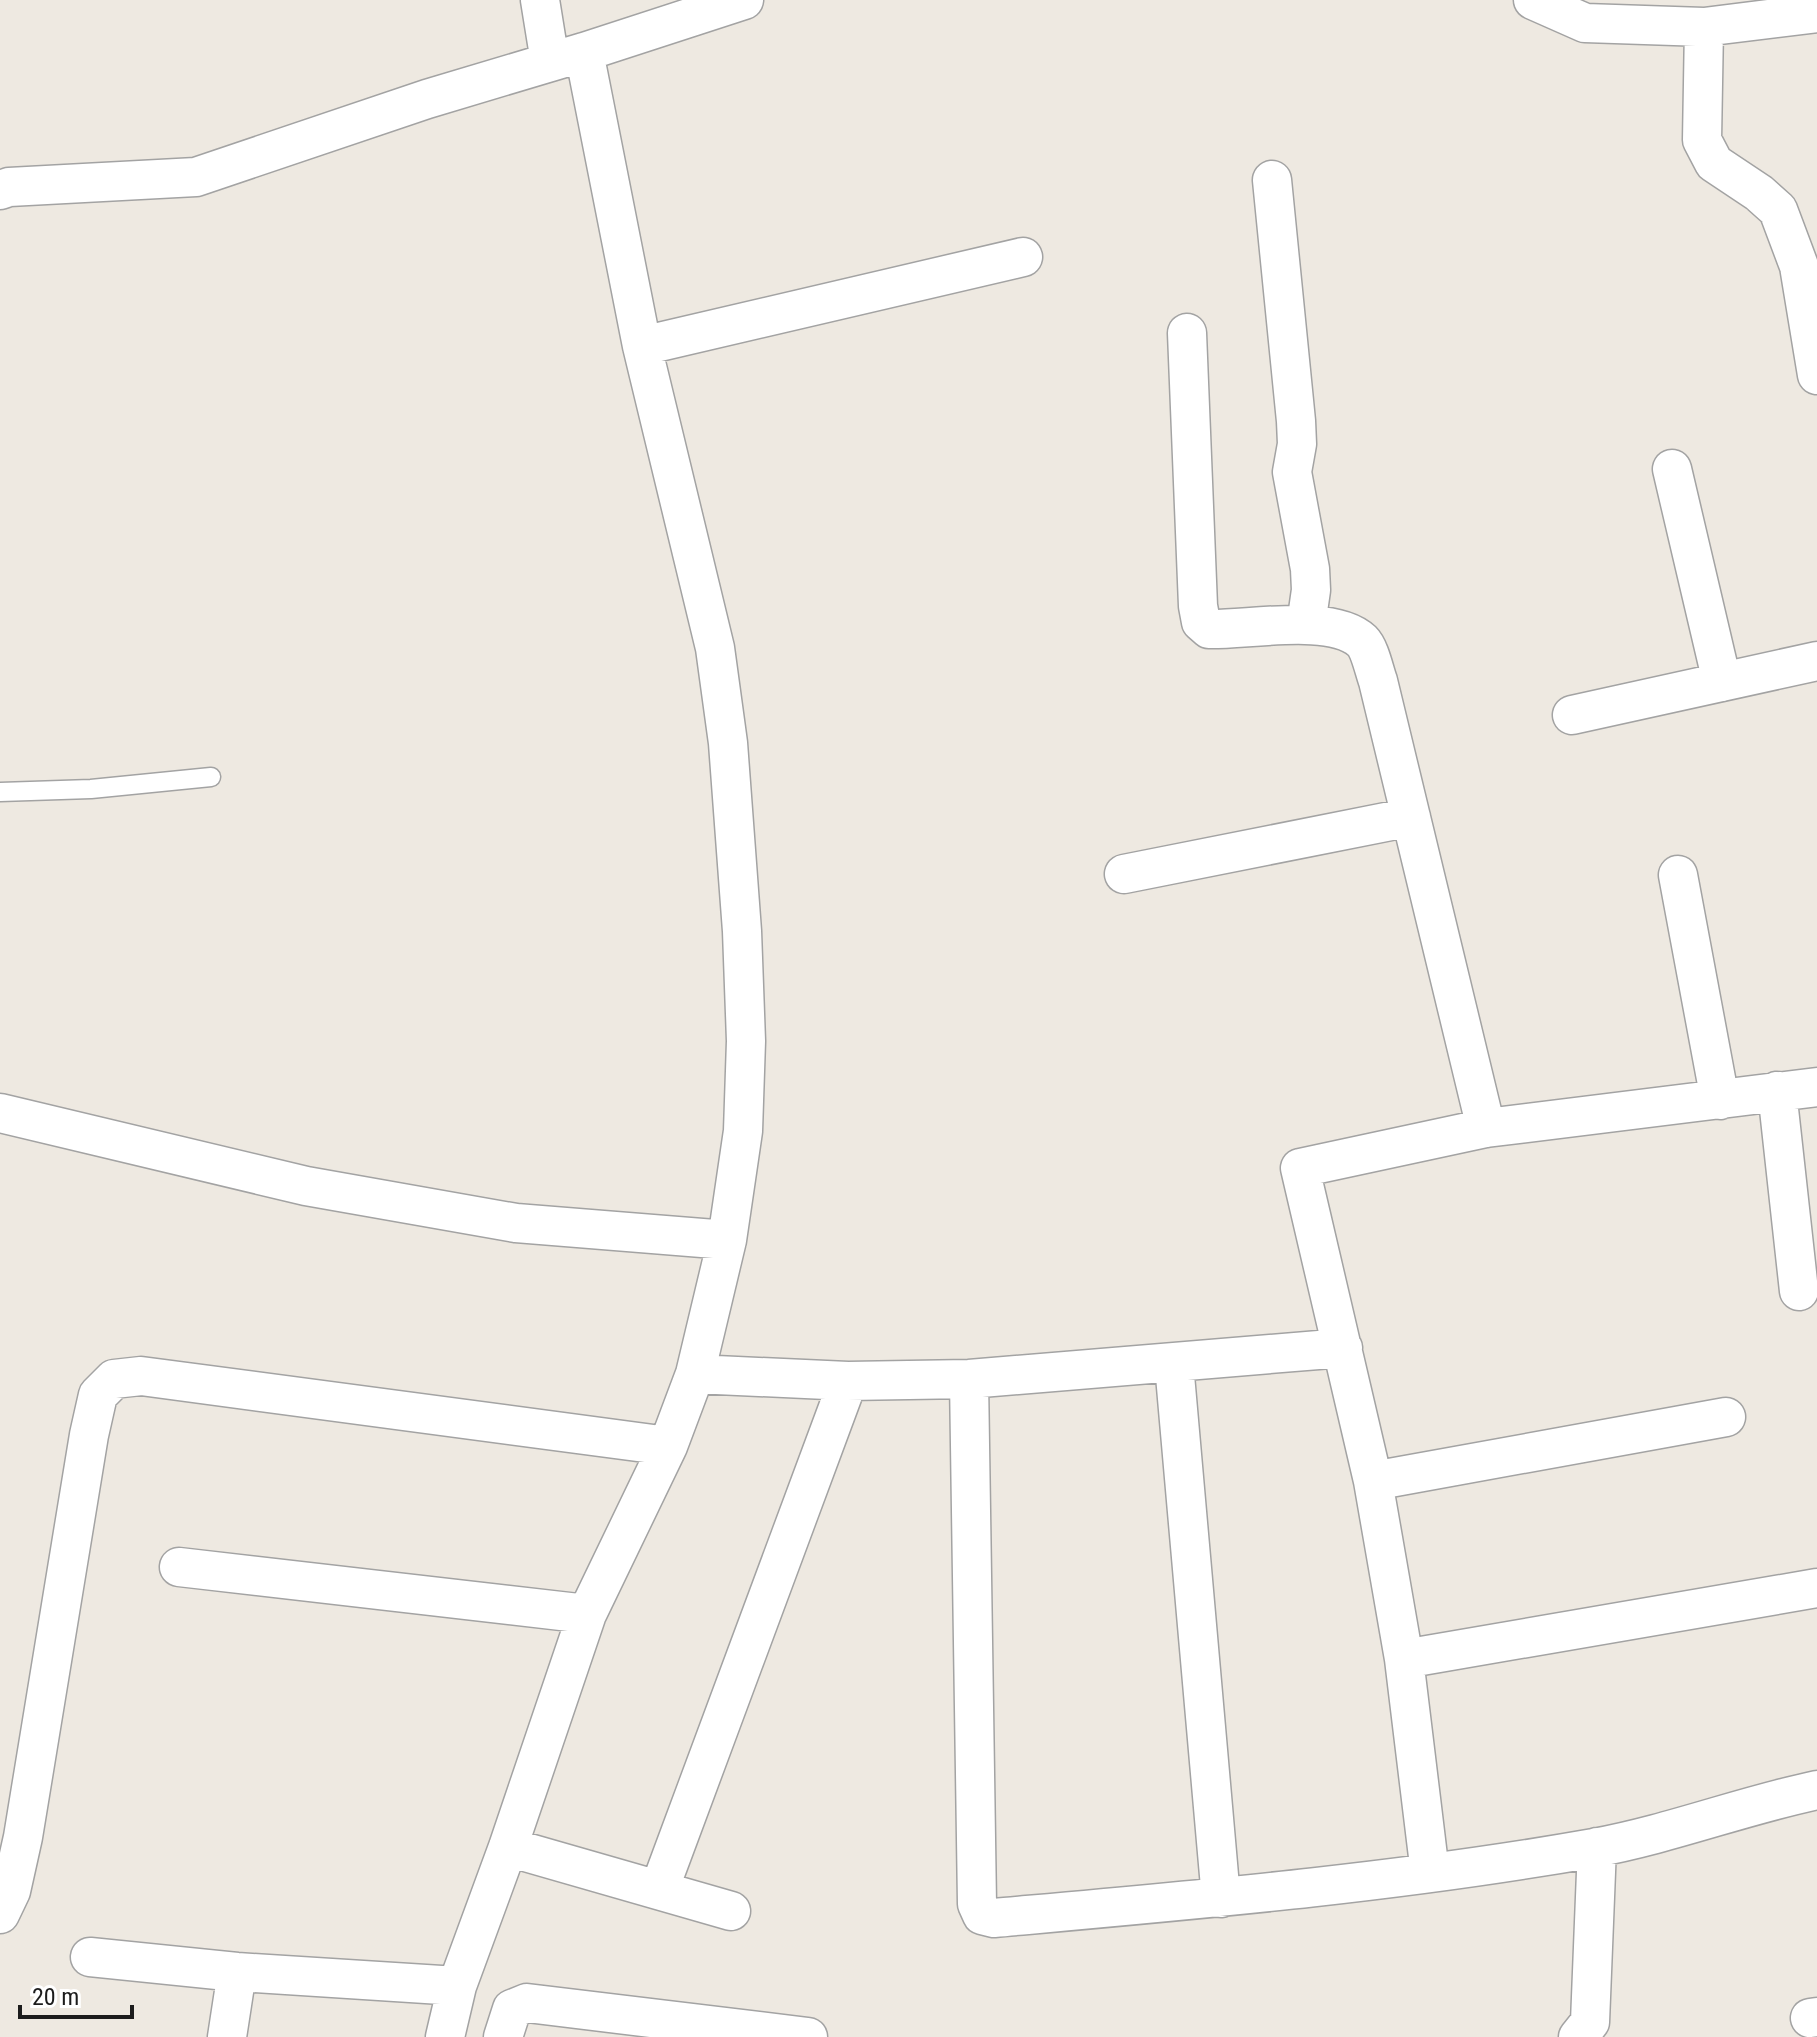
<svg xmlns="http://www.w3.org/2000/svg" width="1817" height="2037" font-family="'Roboto Condensed',sans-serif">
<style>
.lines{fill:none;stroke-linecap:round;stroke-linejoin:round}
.lane-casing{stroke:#a3a3a3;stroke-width:21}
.street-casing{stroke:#a3a3a3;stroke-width:41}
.lane{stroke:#fff;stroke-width:18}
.street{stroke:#fff;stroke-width:38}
</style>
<rect width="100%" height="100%" fill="#eee9e1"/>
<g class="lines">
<g class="lane-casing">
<path id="lane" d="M 0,792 L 91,789 L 211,777"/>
</g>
<g class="street-casing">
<path id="street" d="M 540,0 L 550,62
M 1533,0 L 1585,23 L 1704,27 L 1817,13
M 1704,27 L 1702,140 L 1714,163 L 1759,193 L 1778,210 L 1799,266 L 1817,375
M 1272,180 L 1296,421 L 1297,444 L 1292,472 L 1310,569 L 1311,590 L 1306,625
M 0,190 L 9,187 L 196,177 L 427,99 L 584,52 L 744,0
M 1187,333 L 1198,606 L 1201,622 L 1209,629 C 1248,630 1332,613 1362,641 C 1370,649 1374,670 1378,681 L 1486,1128
M 642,346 L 1023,257
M 1672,469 L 1722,682
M 1572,715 L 1817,661
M 1124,874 L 1411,817
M 1678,875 L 1720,1100
M 1777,1091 L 1799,1291
M 0,1113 L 306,1186 L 516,1223 L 727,1240
M 1174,1364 L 1221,1898
M 695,1374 L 848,1381 L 969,1379 L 1343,1348
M 969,1379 L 977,1904 L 982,1915 L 994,1918 C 1194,1900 1396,1883 1594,1848 C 1670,1834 1742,1806 1817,1790
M 1373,1481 L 1726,1417
M 179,1567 L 587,1614
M 1404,1659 L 1817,1588
M 508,1847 L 731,1911
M 1430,1873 L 1404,1659 L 1373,1481 L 1300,1168 L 1486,1128 L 1817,1087
M 659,1890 L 848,1381
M 0,1914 L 11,1891 L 23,1837 L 89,1435 L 98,1395 L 114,1379 L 141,1376 L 668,1446
M 90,1957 L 237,1972 L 457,1986
M 1810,2018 L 1817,2017
M 227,2037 L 237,1972
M 445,2037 L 457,1986 L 508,1847 L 587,1614 L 668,1446 L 695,1374 L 727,1240 L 743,1131 L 746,1041 L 742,931 L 728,743 L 715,648 L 642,346 L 584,52
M 503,2037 L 512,2009 L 527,2003 L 808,2037
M 1578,2037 L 1590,2022 L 1597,1847"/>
</g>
<use href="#lane" class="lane"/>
<use href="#street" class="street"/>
</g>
<path d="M20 2005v12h112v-12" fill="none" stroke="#1c1c1c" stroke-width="4"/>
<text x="32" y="2005" font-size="24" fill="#1c1c1c" stroke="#ffffff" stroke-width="6" paint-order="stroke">20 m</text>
</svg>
